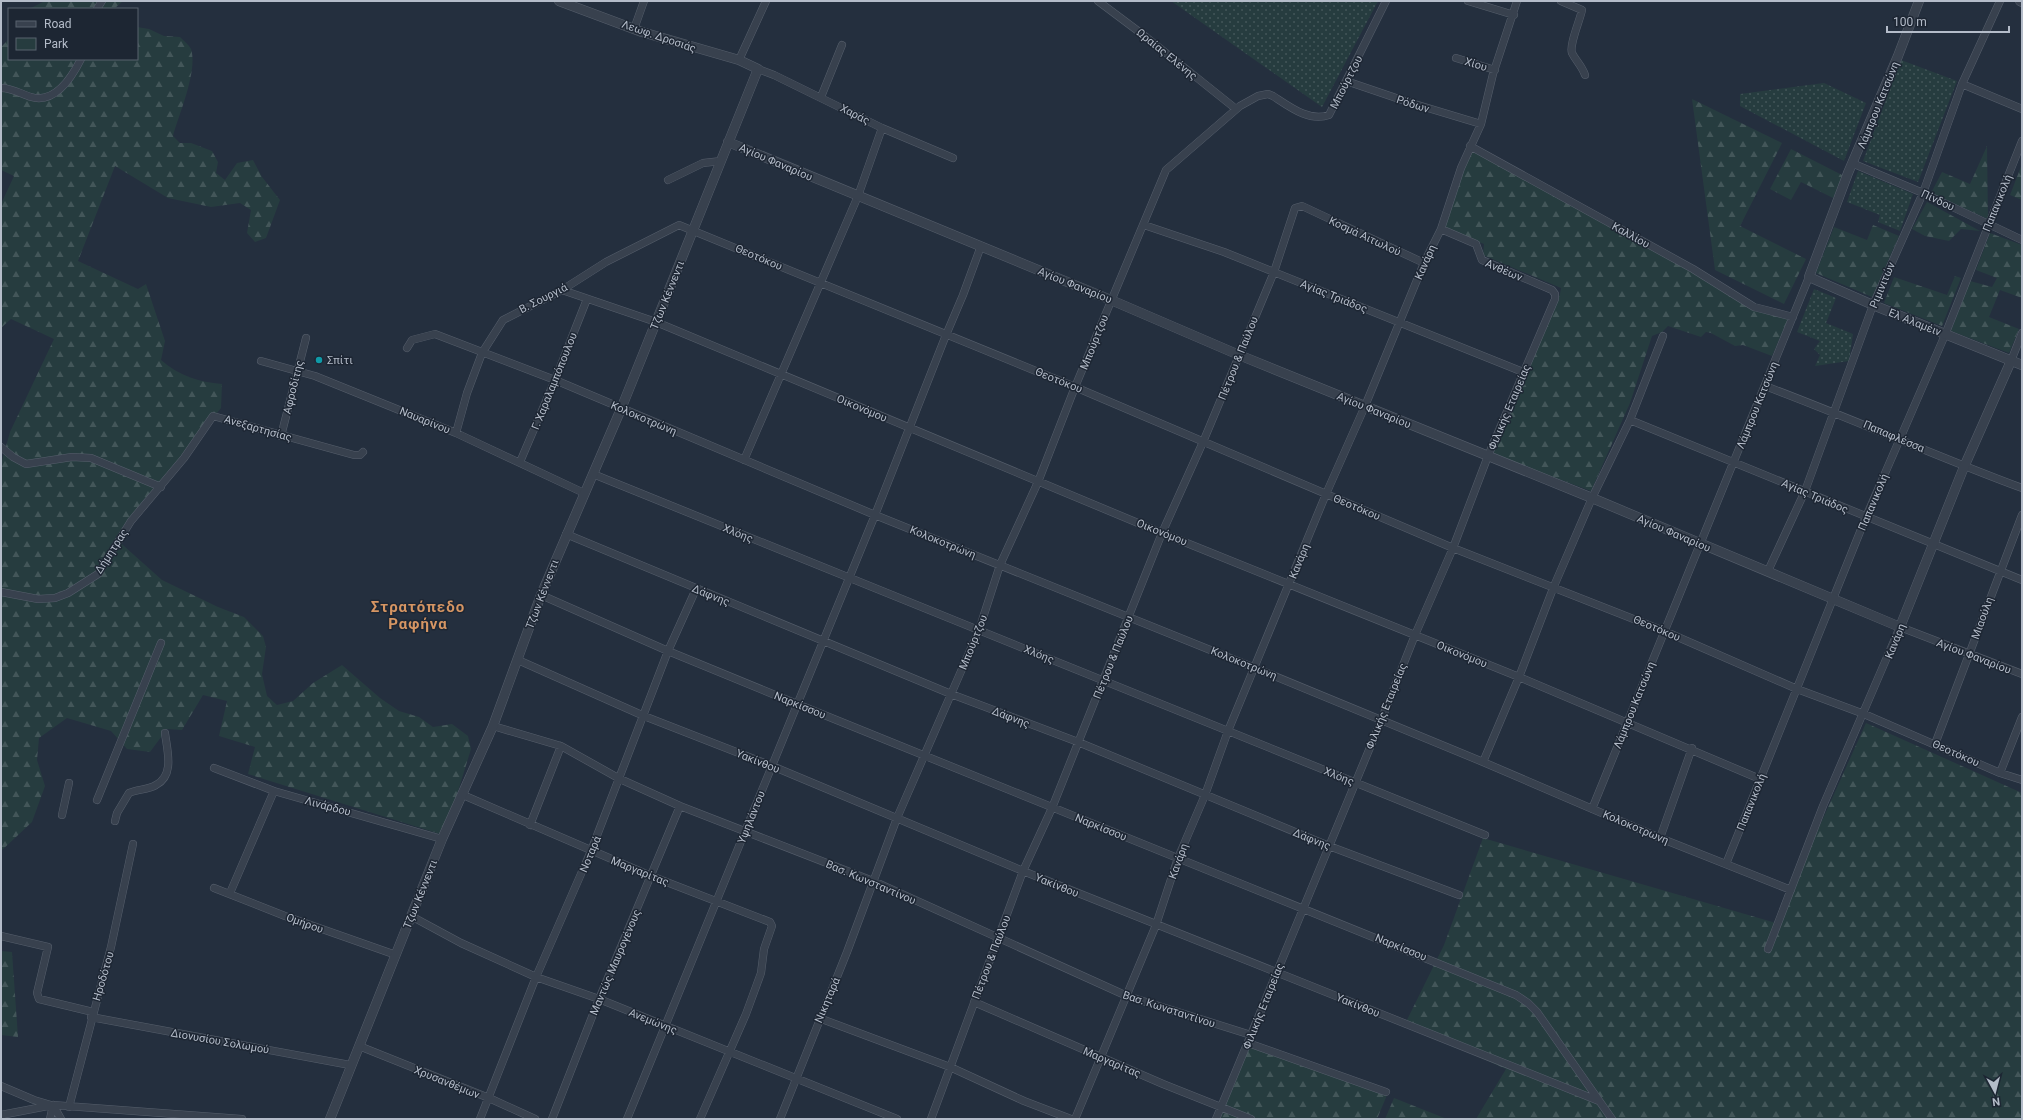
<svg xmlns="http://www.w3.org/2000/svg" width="2023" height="1120" font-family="Roboto,sans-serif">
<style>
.green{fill:url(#green-dots)}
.forest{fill:url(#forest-firs)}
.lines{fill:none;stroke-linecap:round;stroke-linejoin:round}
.minor-casing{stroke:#565f6c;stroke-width:8}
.tertiary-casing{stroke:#565f6c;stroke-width:10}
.minor{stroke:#38414e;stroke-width:7}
.tertiary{stroke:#38414e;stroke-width:9}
.culture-dot{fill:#0f9aa8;stroke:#1d2633;stroke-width:1.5}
.labels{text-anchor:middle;stroke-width:3;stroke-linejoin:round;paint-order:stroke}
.street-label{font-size:11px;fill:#b4bcc9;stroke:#1d2633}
.poi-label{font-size:11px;fill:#b4bcc9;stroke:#1d2633;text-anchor:start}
.district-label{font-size:15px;font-weight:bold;letter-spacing:1px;fill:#d59563;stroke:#1d2633}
</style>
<defs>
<pattern id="green-dots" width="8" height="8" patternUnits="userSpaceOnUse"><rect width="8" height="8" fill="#263c3f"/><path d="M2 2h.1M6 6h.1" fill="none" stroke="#435659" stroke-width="1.8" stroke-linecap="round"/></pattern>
<pattern id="forest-firs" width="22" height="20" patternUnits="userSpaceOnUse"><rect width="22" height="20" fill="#263c3f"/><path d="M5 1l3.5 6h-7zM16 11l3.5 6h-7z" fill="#435659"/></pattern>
</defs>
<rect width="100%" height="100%" fill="#242f3e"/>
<path class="green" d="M 1171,1 L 1378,1 L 1322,107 Z
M 1901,60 L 1957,81 L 1918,182 L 1863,161 Z
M 1824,83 L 1866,103 L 1844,161 L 1740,106 L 1740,94 Z
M 1858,171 L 1913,194 L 1900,231 L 1878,222 L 1880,215 L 1847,202 Z
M 1814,289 L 1836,298 L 1826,323 L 1853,334 L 1849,361 L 1815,366 L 1820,355 L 1814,349 L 1820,341 L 1797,332 Z"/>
<path class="forest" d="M 45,1 L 123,1 L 114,9 L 29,9 Z
M 137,27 L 149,29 L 164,36 L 180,37 C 184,41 189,45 191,49 C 198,71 179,114 173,136 L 180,143 L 191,143 L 212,151 L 218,162 L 216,173 L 225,180 L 237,163 L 253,160 L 262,177 L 280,200 L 266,238 L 255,242 L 247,233 L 251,210 L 240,203 L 211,207 L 168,198 L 115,166 L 78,261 L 138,289 L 146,284 L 165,341 L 161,360 C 179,376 199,382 222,384 L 221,408 L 115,538 L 162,580 L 218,607 L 244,617 L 263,636 L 266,647 L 262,674 L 267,696 L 277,705 L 293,701 L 313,683 L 342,665 L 380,698 L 399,711 L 419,717 L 433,727 L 452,724 L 468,736 L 471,749 L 451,814 L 440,834 L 248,774 L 255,747 L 219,736 L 227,701 L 203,695 L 182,730 L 167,729 L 150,752 L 127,749 L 111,731 L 67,718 L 39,738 L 37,760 L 45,786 L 32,822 L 1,851 L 1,464 L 10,432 L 54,339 L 11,319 L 1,328 L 1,204 L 14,176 L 1,170 L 1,47 L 9,39 L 9,59 L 137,59 Z
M 1692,99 L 1782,143 L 1740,226 L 1806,259 L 1784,304 L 1715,270 Z
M 1987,146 L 1988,219 L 1931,193 L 1942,172 L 1970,184 Z
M 1791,149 L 1844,176 L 1833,198 L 1801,182 L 1791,200 L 1770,189 Z
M 1472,151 L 1688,269 L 1756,311 L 1788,319 L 1772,356 L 1743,345 L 1735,346 L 1711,333 L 1706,332 L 1701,337 L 1668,326 L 1662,332 L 1652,336 L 1630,403 L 1591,491 L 1491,454 L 1560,294 L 1561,288 L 1483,255 L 1484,244 L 1441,227 Z
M 2022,164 L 2022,200 L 2010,195 Z
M 1927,202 L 1980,231 L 1961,229 L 1949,241 L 1925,236 L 1912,229 Z
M 1873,225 L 1899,236 L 1872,297 L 1816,273 L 1834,227 L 1867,240 Z
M 1990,233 L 2022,245 L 2022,298 L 2000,290 L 1989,317 L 2019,329 L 2009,353 L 1951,331 L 1970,281 L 1992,287 L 1997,278 L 1976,270 Z
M 1955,276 L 1961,278 L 1942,326 L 1884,303 L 1894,277 L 1947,295 Z
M 1866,723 L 2022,793 L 2022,1119 L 1476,1119 L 1506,1069 L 1405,1024 L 1444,945 L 1483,838 L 1776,923 Z
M 1,951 L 12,952 L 18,1037 L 1,1035 Z
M 1250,1047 L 1387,1095 L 1377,1119 L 1218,1119 L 1226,1095 Z
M 1394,1098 L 1447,1119 L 1385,1119 Z"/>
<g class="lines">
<g class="minor-casing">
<path id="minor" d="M 1098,1 L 1146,37 L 1236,109
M 1468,1 L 1514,15
M 1561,1 L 1582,10 C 1580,20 1569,45 1572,53 C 1576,61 1582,66 1585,75
M 97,9 L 102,1
M 634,29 L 644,1
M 1456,58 L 1495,70
M 739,60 L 766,1
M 758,69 L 774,75 L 882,128 L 953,158
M 1346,81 L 1408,102 L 1481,124
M 1962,84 L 2022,109
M 1,88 C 12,88 21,94 31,97 C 55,104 72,77 81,59
M 821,97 L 842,45
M 1470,146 L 1693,269 L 1754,307 L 1793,317
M 1854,164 L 1923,193 L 2022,240
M 668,180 L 703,163 L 721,161
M 1144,225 L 1224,252 L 1523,372
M 562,290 L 656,322 L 1162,533 L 1519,677 L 1760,779
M 407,348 L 412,340 L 435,334 L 555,380 L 875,515 L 1255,668 L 1483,762 L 1660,838 L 1791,890
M 261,361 L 315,376 L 456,433 L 584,493
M 2011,361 L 2022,333
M 1765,386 C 1851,418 1935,456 2022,488
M 1630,420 L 2022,580
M 456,433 L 467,393 L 482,353 L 503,320 L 562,290 L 606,262 L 679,225 L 1075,387 L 1453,548 L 1664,631 L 1797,689 L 1864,714 L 2000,773 L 2022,780
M 281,436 L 306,338
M 1,447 L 13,457 L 26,464 L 72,457 L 91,458 L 161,487
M 744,460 L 858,196 L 882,128
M 520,462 L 555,380 L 587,299
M 593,474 L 1485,835
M 566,534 L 951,694 L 1078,742 L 1329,846 L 1459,895
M 1768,571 L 1805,491 L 1873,305 L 1923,193 L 1962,84 L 2000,1
M 1,592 L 38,599 L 55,598 L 68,593 L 98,574 L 131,521 L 184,458 L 213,416 L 354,455 L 360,455 L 363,452
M 541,595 L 668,651 L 797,704 L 1516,995 L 1528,1003 L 1537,1012 L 1612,1119
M 518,660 L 644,716 L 772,766 L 1023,871 L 1599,1101
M 493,726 L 561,746 L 620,779 L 680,806 L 873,881 L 1127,996 L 1251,1035
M 1935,744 L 2022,515
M 1483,762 L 1519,677 L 1554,586 L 1592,498 L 1630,420 L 1663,336
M 214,768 L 274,791 L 442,839
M 2000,773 L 2022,717
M 463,795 L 651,876 L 770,922 L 772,926 L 764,949 L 761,973 L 746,1014 L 700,1119
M 97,800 L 161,643
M 1592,809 L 1809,277
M 62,815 L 69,783
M 115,821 L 117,813 L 129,793 C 138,789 148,790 156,785 C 175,775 167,750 165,733
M 530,825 L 561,746
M 1660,838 L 1692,748
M 1726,864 L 1866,517 L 1945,335 L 2022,141
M 214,888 L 285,916 L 396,955
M 230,893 L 274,791
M 411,916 L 461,943 L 536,977 L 599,999 L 897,1119
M 1,936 L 48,947 L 37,993 L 39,999 L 93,1012
M 1768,949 L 1823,806 L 1900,627 L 2022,674
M 974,1002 L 1163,1084 L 1251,1119
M 91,1017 L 350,1065
M 819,1018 L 950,1067 L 1024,1101 L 1071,1119
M 1248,1043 L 1386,1092
M 359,1046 L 489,1098 L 535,1119
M 1,1086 L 34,1100 L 51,1105
M 53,1105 L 61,1119
M 69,1107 L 111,947 L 133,844
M 1,1115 L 53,1105 L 242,1119
M 50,1119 L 53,1105
M 480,1119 L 536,977 L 591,851 L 668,651 L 696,589
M 552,1119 L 599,999 L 680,806
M 627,1119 L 875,515 L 946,335 L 963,295 L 981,246
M 780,1119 L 847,952 L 897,818 L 979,630 L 1000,565 L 1038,482 L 1075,387 L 1166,170 L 1240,106 L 1258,96 L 1268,94 L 1273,96 C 1290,107 1309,122 1329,115 L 1386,1
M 931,1119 L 1023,871 L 1052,808 L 1162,533 L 1203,442 L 1274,272 L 1295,208 L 1302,206 L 1424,263
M 1075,1119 L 1156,925 L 1178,858 L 1205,795 L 1228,731 L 1326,494 L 1365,406 L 1424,263 L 1441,229 L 1461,168 L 1481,124 L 1493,74 L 1517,1
M 1216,1119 L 1381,721 L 1415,635 L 1453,548 L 1488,456 L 1555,299 L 1555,294 L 1552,290 L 1482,260 L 1476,244 L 1441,229"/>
</g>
<g class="tertiary-casing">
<path id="tertiary" d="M 1919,1 L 1898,56 L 1848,173 L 1809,277 L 1873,305 L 2022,365
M 2020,1 L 2022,2
M 728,142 L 1111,300 L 1239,355 L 1592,498 L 1900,627 L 1964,467 L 2011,361
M 330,1119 L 442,839 L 493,726 L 541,595 L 621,409 L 758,69 L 739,60 L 642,32 L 559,1"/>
</g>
<use href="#minor" class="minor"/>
<use href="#tertiary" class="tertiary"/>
</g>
<circle class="culture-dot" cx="319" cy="360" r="4"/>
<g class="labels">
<g class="street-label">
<text transform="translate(659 36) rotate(19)" y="4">Λεωφ. Δροσιάς</text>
<text transform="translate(1167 54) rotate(39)" y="4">Ωραίας Ελένης</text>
<text transform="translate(1476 64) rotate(17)" y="4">Χίου</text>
<text transform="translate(1346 82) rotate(-63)" y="4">Μπούρτζου</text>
<text transform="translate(1413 104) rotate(18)" y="4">Ρόδων</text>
<text transform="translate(1878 105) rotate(-68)" y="4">Λάμπρου Κατσώνη</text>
<text transform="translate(855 114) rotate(27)" y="4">Χαράς</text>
<text transform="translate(776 162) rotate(23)" y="4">Αγίου Φαναρίου</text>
<text transform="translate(1938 200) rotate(25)" y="4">Πίνδου</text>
<text transform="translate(1997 203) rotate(-68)" y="4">Παπανικολή</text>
<text transform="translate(1631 235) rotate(29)" y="4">Καλλίου</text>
<text transform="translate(1365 236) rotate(25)" y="4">Κοσμά Αιτωλού</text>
<text transform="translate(759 257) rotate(23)" y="4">Θεοτόκου</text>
<text transform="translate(1425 262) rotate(-66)" y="4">Κανάρη</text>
<text transform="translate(1504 270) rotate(23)" y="4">Ανθέων</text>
<text transform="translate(1075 285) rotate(22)" y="4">Αγίου Φαναρίου</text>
<text transform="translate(1882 285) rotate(-67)" y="4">Ριμινιτών</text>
<text transform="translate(667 295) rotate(-68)" y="4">Τζων Κέννεντι</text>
<text transform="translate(1334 296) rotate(22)" y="4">Αγίας Τριάδος</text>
<text transform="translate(543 298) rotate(-27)" y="4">Β. Σουργιά</text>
<text transform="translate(1915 322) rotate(22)" y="4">Ελ Αλαμέιν</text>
<text transform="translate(1094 342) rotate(-68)" y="4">Μπούρτζου</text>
<text transform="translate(1238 358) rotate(-68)" y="4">Πέτρου &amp; Παύλου</text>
<text transform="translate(1059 380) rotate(22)" y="4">Θεοτόκου</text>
<text transform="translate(554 381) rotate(-68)" y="4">Γ. Χαραλαμπόπουλου</text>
<text transform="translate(293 387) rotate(-76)" y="4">Αφροδίτης</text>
<text transform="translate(1757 405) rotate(-68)" y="4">Λάμπρου Κατσώνη</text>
<text transform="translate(1509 407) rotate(-67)" y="4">Φιλικής Εταιρείας</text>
<text transform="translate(862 408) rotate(23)" y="4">Οικονόμου</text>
<text transform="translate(1374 410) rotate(22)" y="4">Αγίου Φαναρίου</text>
<text transform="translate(644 418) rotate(23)" y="4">Κολοκοτρώνη</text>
<text transform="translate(425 420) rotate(22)" y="4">Ναυαρίνου</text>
<text transform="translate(258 428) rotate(16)" y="4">Ανεξαρτησίας</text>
<text transform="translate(1894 436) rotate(23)" y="4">Παπαφλέσσα</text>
<text transform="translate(1815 496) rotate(23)" y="4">Αγίας Τριάδος</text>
<text transform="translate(1873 502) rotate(-67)" y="4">Παπανικολή</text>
<text transform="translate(1357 507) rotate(23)" y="4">Θεοτόκου</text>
<text transform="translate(1162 532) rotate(22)" y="4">Οικονόμου</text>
<text transform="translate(738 533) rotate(22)" y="4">Χλόης</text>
<text transform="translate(1674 533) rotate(23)" y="4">Αγίου Φαναρίου</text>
<text transform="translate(943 542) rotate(22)" y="4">Κολοκοτρώνη</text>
<text transform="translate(111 551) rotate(-57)" y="4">Δήμητρας</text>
<text transform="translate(1299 561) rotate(-68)" y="4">Κανάρη</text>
<text transform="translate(542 594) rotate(-69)" y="4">Τζων Κέννεντι</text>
<text transform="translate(711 595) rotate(22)" y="4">Δάφνης</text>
<text transform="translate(1982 618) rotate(-70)" y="4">Μιαούλη</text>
<text transform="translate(1657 628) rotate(23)" y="4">Θεοτόκου</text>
<text transform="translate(1895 641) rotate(-68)" y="4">Κανάρη</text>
<text transform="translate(973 642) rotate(-68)" y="4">Μπούρτζου</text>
<text transform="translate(1039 654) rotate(22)" y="4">Χλόης</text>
<text transform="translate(1462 654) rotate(22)" y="4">Οικονόμου</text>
<text transform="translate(1974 656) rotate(21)" y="4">Αγίου Φαναρίου</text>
<text transform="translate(1113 657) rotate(-68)" y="4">Πέτρου &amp; Παύλου</text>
<text transform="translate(1244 663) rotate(22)" y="4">Κολοκοτρώνη</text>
<text transform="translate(800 705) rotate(22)" y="4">Ναρκίσσου</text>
<text transform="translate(1634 705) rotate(-68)" y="4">Λάμπρου Κατσώνη</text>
<text transform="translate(1386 706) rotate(-68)" y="4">Φιλικής Εταιρείας</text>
<text transform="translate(1011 717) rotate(21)" y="4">Δάφνης</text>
<text transform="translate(1956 753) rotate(24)" y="4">Θεοτόκου</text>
<text transform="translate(758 761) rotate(22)" y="4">Υακίνθου</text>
<text transform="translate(1339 776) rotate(22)" y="4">Χλόης</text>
<text transform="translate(1751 802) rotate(-68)" y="4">Παπανικολή</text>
<text transform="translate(328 806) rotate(15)" y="4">Λινάρδου</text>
<text transform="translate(751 817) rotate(-68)" y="4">Υψηλάντου</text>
<text transform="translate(1101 827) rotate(22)" y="4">Ναρκίσσου</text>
<text transform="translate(1636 827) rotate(23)" y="4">Κολοκοτρωνη</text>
<text transform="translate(1312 839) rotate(22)" y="4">Δάφνης</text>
<text transform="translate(590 854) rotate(-67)" y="4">Νοταρά</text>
<text transform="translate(1178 861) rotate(-70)" y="4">Κανάρη</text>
<text transform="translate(640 871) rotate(22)" y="4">Μαργαρίτας</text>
<text transform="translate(871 882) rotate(23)" y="4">Βασ. Κωνσταντίνου</text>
<text transform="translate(1057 885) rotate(22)" y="4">Υακίνθου</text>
<text transform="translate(420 894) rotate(-68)" y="4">Τζων Κέννεντι</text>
<text transform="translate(305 923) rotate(20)" y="4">Ομήρου</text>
<text transform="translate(1401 947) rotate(22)" y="4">Ναρκίσσου</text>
<text transform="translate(991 957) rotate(-69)" y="4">Πέτρου &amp; Παύλου</text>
<text transform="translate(615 962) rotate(-67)" y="4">Μαντώς Μαυρογένους</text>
<text transform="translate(103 976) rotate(-74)" y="4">Ηροδότου</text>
<text transform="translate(827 1000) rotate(-67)" y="4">Νικηταρά</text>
<text transform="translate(1358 1005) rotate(22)" y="4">Υακίνθου</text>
<text transform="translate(1263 1006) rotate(-68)" y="4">Φιλικής Εταιρείας</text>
<text transform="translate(1169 1009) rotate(18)" y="4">Βασ. Κωνσταντίνου</text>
<text transform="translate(653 1021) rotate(22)" y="4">Ανεμώνης</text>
<text transform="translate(220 1041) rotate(10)" y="4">Διονυσίου Σολωμού</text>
<text transform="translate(1112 1062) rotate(23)" y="4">Μαργαρίτας</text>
<text transform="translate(447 1082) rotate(22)" y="4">Χρυσανθέμων</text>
</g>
<g class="poi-label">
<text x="327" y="364">Σπίτι</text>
</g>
<g class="district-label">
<text x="418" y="612">Στρατόπεδο<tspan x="418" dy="17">Ραφήνα</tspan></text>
</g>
</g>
<rect width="2023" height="1120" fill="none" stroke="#b4bcc9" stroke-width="4"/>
<rect x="8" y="8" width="130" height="52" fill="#1d2633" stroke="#59626f"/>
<rect x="16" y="21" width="20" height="6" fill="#38414e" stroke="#59626f"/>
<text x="44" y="28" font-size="12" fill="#b4bcc9">Road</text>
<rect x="16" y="38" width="20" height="12" fill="#263c3f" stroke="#59626f"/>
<text x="44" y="48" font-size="12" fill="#b4bcc9">Park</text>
<g transform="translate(1995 1092) rotate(173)" stroke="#1d2633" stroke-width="3" paint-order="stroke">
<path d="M0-3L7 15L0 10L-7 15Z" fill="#b4bcc9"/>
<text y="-6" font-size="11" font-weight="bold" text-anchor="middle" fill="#b4bcc9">N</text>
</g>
<path d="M1887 26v6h122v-6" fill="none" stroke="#b4bcc9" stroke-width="2"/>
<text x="1893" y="26" font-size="12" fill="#b4bcc9" stroke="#1d2633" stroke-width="3" paint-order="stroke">100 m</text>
</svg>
